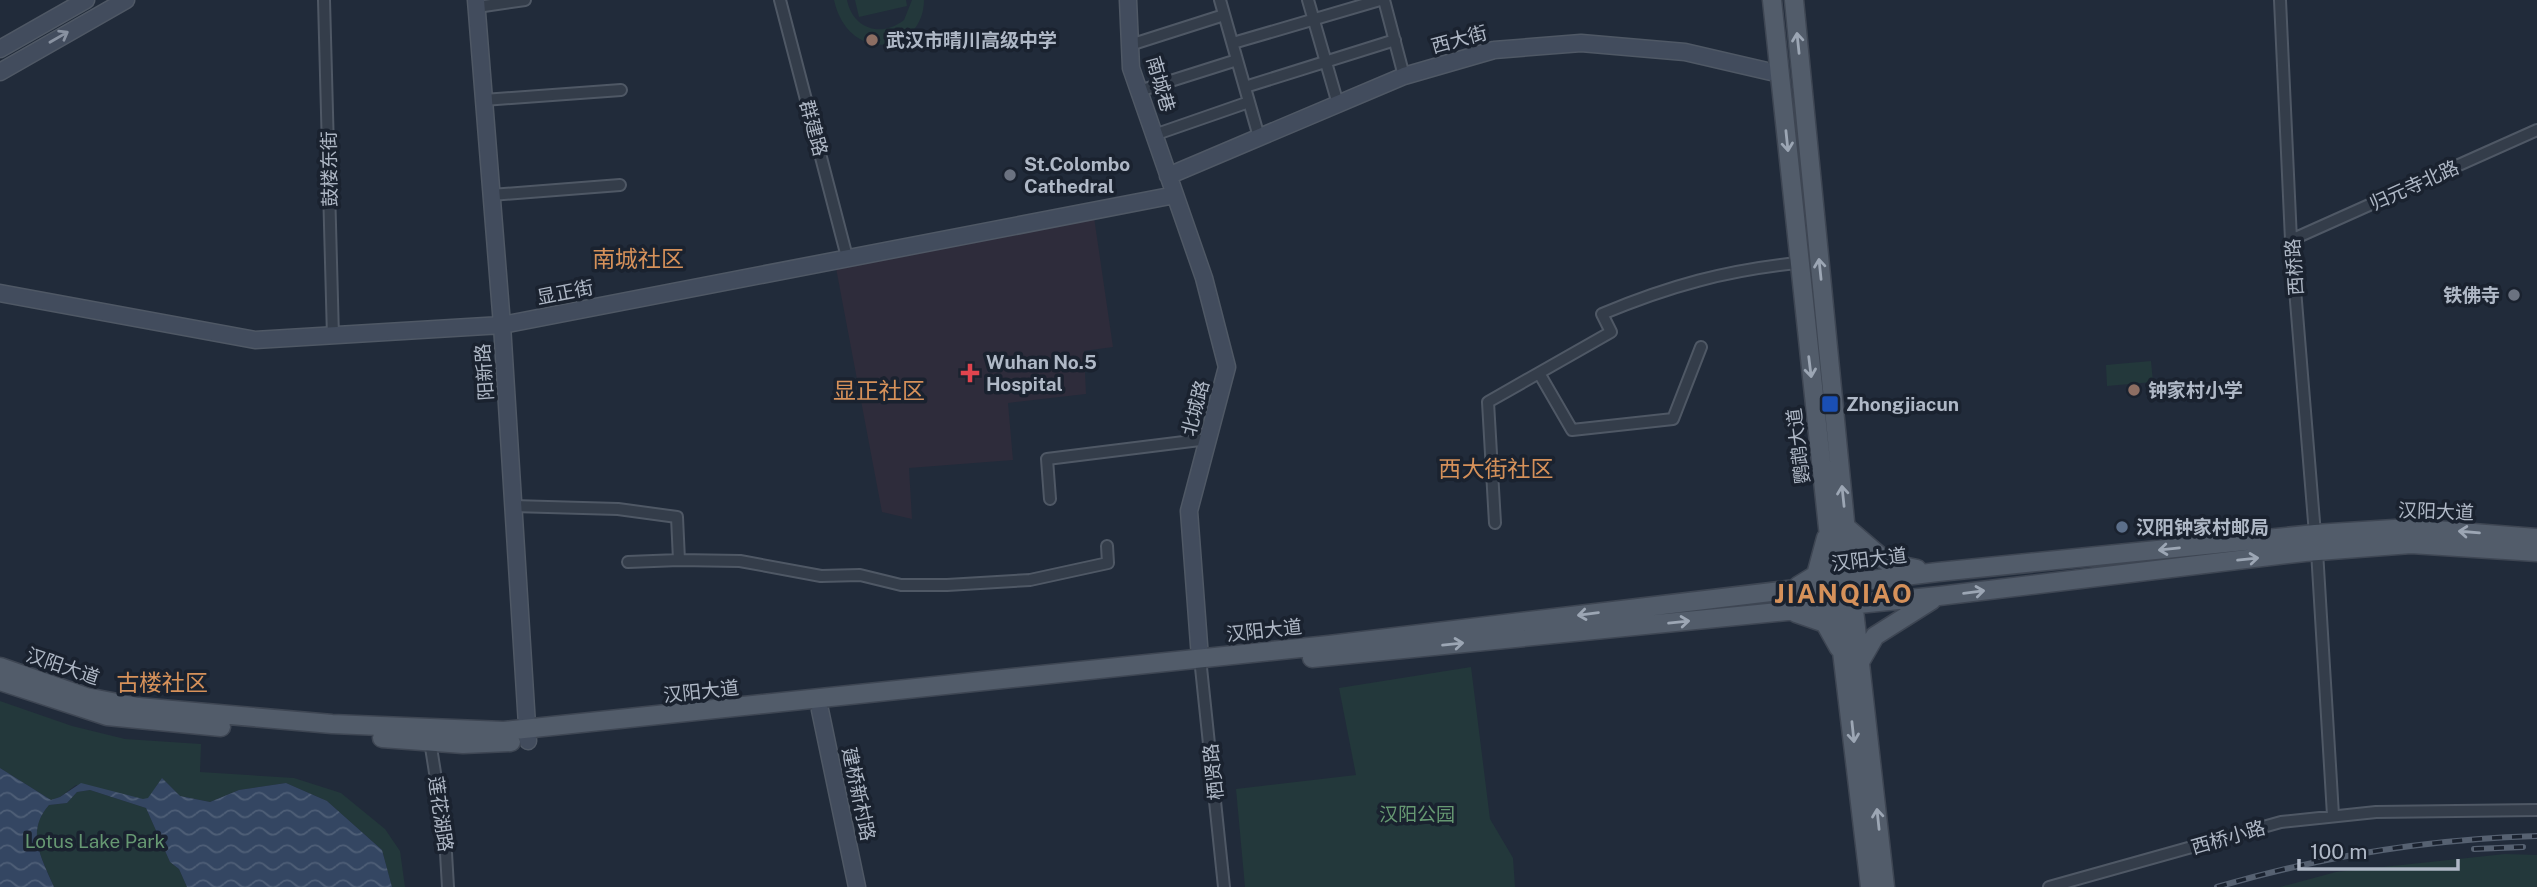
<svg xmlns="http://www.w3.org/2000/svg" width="2537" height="887" font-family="'Public Sans','Noto Sans SC',sans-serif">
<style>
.medical{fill:#2e2c3b}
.park{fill:#23383b}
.water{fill:url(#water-waves)}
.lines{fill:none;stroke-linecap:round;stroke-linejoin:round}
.street-casing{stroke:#4f5865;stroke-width:14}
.secondary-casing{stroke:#4f5865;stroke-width:19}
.primary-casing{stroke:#3e4653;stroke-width:21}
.street{stroke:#343d4a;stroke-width:10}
.secondary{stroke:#424c5d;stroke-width:16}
.primary{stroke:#525c6a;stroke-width:18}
.rail-casing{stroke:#566171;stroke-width:6}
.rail{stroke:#1a222f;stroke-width:3.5;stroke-dasharray:10;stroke-linecap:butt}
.oneway{stroke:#8992a1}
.oneway2{stroke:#9ca6b4}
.education-dot{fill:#8d6e63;stroke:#1a222f;stroke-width:2.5}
.worship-dot{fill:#6b7280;stroke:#1a222f;stroke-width:2.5}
.health-dot{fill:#e0444e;stroke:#1a222f;stroke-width:2.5}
.transit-dot{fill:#1a4fb4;stroke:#1a222f;stroke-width:2.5}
.service-dot{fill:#5c6f8a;stroke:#1a222f;stroke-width:2.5}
.labels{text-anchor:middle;stroke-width:7;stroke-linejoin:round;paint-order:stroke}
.street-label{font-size:19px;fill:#afb8c6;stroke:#1a222f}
.poi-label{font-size:19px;font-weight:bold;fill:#afb8c6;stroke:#1a222f;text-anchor:start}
.park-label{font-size:19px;fill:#669872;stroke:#1a222f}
.quarter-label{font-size:23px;fill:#d6915a;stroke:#1a222f}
.district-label{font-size:26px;font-weight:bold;letter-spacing:2px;fill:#d6915a;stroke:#1a222f}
</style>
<defs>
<pattern id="water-waves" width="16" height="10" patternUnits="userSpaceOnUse" patternTransform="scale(1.75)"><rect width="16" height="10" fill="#344662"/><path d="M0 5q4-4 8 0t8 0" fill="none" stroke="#4f5f77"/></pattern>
</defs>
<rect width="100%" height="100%" fill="#212b3a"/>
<path class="medical" d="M 1094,217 L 1113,347 L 1084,351 L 1086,394 L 1008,403 L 1013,460 L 909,468 L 912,519 L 882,512 L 836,268 Z"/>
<path class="park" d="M 834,0 L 847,0 C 853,29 881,38 904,20 L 912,0 L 924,0 C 924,53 849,66 834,0 Z
M 855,0 L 906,0 L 907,6 L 859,17 Z
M 2151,361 L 2153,382 L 2107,386 L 2106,365 Z
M 1471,667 L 1490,819 L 1513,858 L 1515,887 L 1245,887 L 1236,789 L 1356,775 L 1339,688 Z
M 0,701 L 72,726 L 125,739 L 201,744 L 200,772 L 294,778 L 341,793 L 385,829 L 400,851 L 405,887 L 392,887 L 382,850 L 327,801 L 286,783 L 239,790 L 210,802 L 180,796 L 162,778 L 148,799 C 128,800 98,788 76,785 L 60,797 L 51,800 L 0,768 Z
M 90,790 L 146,808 L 170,862 L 179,869 L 187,887 L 54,887 C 42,858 25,832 49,805 L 67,803 L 77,792 Z
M 2505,854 L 2537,855 L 2537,887 L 2280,887 L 2336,872 Z"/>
<path class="water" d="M 0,768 L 51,800 L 60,797 L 81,783 L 143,799 L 148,798 L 162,778 L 180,796 L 210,802 L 239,790 L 286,783 L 327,801 L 382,850 L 392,887 L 187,887 L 179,869 L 170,862 L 146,808 L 90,790 L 77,792 L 67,803 L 49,805 C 25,832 42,859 54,887 L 0,887 Z"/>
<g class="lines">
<g class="street-casing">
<path id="street" d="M 324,0 L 333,337
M 780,0 L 847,257
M 1220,0 L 1259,137
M 1308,0 L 1338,104
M 1384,0 L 1404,76
M 2280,0 L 2291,240 L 2315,534
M 477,7 L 525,0
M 1233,43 L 1380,0
M 1130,45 L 1224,15
M 1245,87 L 1395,40
M 1139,91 L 1237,60
M 484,100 L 621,90
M 1154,135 L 1249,102
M 491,195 L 620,185
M 2291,240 L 2537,130
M 1539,373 L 1572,430 L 1673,419 L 1701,347
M 1050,499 L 1047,459 L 1208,439
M 513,506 L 618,509 L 677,517 L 679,560 L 740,561 L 821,576 L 860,575 L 901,585 L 947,585 L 1030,580 L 1108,563 L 1107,546
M 1495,523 L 1488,402 L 1611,332 L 1602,314 C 1669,286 1727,270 1798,263
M 2317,551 L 2333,815
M 628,562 L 679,560
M 1200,658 L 1224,887
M 430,741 L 445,836 L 448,887
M 2049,887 L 2281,822 L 2376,812 L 2537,810"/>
</g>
<g class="secondary-casing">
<path id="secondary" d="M 476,0 L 502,325 L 528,741
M 1128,0 L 1131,68 L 1204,278 L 1227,367 L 1189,511 L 1200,658
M 0,49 L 86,0
M 0,72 L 126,0
M 1168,176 L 1404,76 L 1494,50 L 1581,43 L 1685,52 L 1780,74
M 0,293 L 255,340 L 502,325 L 1175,195
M 820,710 L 857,887"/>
</g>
<g class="primary-casing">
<path id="primary" d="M 1772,0 L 1834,584 L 1870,887
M 1794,0 L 1851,583 L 1885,887
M 1846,527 L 1888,563 L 1917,569
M 1798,586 L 1816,575 L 1826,538
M 1796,613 L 1825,623 L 1839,648
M 1312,658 L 1939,596 L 2305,552 L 2411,544 L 2537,552
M 1860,662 L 1875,636 L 1932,600
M 0,667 L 86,697 L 138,707 L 332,724 L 504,731 L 1329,645 L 1938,572 L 2315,534 L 2410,528 L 2537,538
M 0,681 L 107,716 L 221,727
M 382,738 L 463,744 L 511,742"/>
</g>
<use href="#street" class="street"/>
<use href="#secondary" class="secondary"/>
<use href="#primary" class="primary"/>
<g class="rail-casing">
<path id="rail" d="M 2474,849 L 2523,847
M 2217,887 C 2323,856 2427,839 2537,836"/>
</g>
<use href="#rail" class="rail"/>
</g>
<defs><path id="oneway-shaft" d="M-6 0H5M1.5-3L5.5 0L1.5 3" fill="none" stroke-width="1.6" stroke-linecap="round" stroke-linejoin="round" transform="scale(1.75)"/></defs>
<use class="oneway" href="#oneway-shaft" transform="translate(59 37) rotate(-30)"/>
<g class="oneway2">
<use href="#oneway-shaft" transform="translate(1798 43) rotate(-96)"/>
<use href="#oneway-shaft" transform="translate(1787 141) rotate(84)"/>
<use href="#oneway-shaft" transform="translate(1820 269) rotate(-96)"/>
<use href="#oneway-shaft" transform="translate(1810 367) rotate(83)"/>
<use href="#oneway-shaft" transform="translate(1843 496) rotate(-96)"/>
<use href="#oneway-shaft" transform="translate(2469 532) rotate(-175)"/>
<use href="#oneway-shaft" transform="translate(2169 549) rotate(174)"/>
<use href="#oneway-shaft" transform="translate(2248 559) rotate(-6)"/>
<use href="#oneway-shaft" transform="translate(1974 592) rotate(-7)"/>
<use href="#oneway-shaft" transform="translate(1588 614) rotate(173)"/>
<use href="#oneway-shaft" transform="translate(1679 622) rotate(-6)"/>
<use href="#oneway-shaft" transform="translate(1453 644) rotate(-6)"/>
<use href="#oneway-shaft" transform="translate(1853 732) rotate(84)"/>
<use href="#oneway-shaft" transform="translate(1878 819) rotate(-96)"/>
</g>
<g class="education-dot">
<circle cx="872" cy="40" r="7"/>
<circle cx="2134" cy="390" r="7"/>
</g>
<g class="worship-dot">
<circle cx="1010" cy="175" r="7"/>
<circle cx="2514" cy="295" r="7"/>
</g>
<path class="health-dot" d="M966.5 362.5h7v7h7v7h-7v7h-7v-7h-7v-7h7z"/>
<rect class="transit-dot" x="1821" y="395" width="18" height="18" rx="3.5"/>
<circle class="service-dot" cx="2122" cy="527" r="7"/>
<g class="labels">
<g class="street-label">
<text transform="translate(1459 39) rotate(-15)" y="7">西大街</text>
<text transform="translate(1161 84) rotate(74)" y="7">南城巷</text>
<text transform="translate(814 128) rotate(75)" y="7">群建路</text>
<text transform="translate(329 169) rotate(-91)" y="7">鼓楼东街</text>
<text transform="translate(2414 185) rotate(-24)" y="7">归元寺北路</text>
<text transform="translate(2294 267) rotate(-94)" y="7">西桥路</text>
<text transform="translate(565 292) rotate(-11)" y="7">显正街</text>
<text transform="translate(484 372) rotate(-94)" y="7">阳新路</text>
<text transform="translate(1195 408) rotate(-75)" y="7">北城路</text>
<text transform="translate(1798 446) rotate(-97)" y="7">鹦鹉大道</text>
<text transform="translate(2436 511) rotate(2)" y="7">汉阳大道</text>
<text transform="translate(1869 559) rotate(-7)" y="7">汉阳大道</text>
<text transform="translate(1264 630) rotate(-6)" y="7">汉阳大道</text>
<text transform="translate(63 666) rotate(19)" y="7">汉阳大道</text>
<text transform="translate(701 691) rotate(-6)" y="7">汉阳大道</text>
<text transform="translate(1213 772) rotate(-96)" y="7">栖贤路</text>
<text transform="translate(859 794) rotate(78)" y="7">建桥新村路</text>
<text transform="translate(441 814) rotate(82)" y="7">莲花湖路</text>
<text transform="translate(2228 837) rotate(-16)" y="7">西桥小路</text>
</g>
<g class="poi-label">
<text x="886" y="47">武汉市晴川高级中学</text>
<text x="1024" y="171">St.Colombo<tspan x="1024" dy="22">Cathedral</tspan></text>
<text x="2500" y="302" text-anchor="end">铁佛寺</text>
<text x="986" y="369">Wuhan No.5<tspan x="986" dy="22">Hospital</tspan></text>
<text x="2148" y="397">钟家村小学</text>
<text x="1846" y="411">Zhongjiacun</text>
<text x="2136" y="534">汉阳钟家村邮局</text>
</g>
<g class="park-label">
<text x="1417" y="821">汉阳公园</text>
<text x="95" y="848">Lotus Lake Park</text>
</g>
<g class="quarter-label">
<text x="638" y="267">南城社区</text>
<text x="879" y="399">显正社区</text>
<text x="1496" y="477">西大街社区</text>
<text x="162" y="691">古楼社区</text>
</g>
<g class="district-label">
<text x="1844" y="603">JIANQIAO</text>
</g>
</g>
<path d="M2299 859v10h159v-10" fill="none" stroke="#afb8c6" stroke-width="3.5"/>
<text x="2310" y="859" font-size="21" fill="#afb8c6" stroke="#1a222f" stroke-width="5" paint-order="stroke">100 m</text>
</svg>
